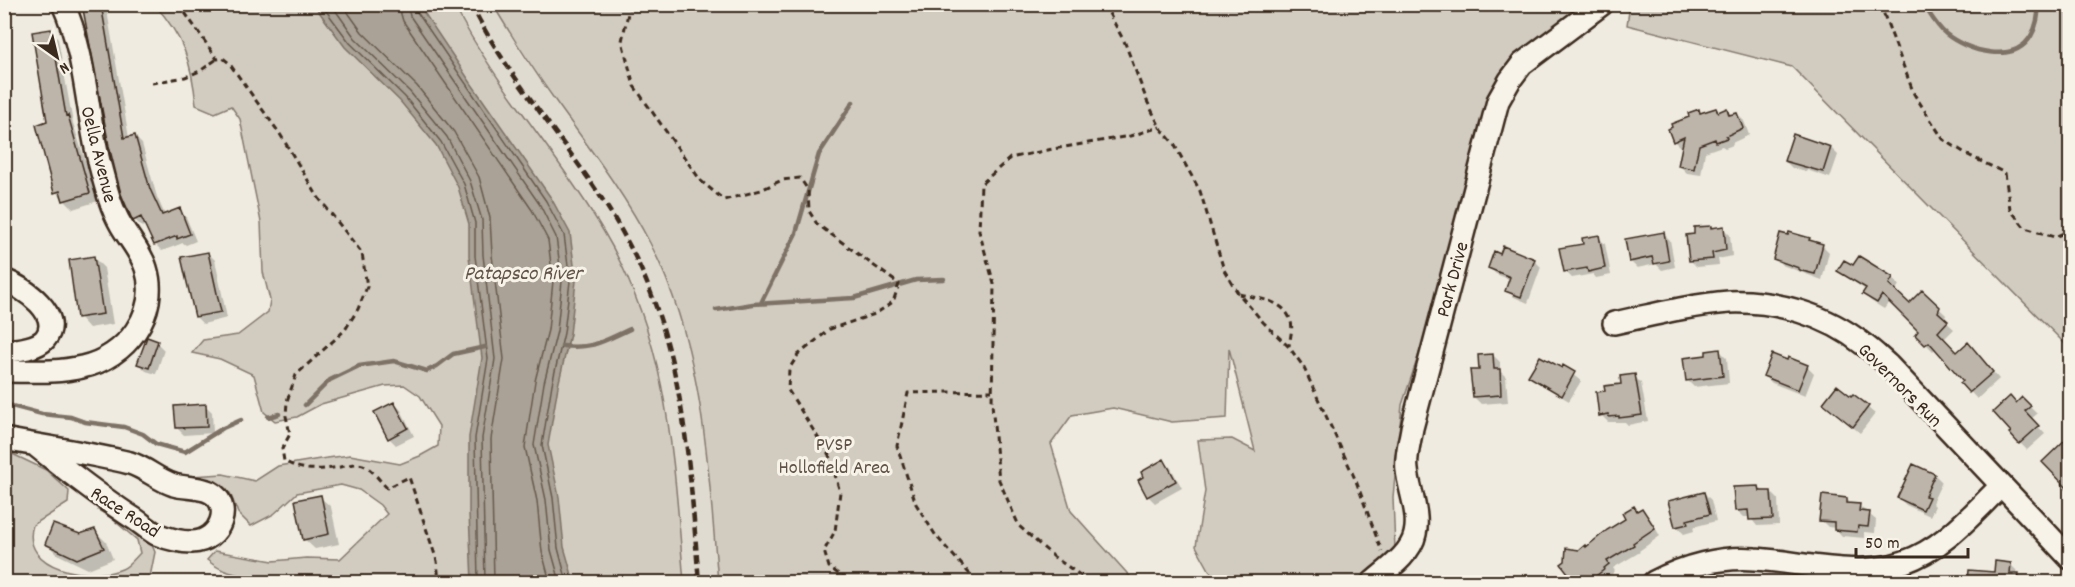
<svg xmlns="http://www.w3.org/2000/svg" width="2075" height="587" font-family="Dekko,sans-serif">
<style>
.built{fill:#e0dbd0}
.green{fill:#d1cbc0;stroke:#867a6f;stroke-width:1.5}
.water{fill:#aaa296;stroke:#7e7266;stroke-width:1.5}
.shadow{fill:#0003}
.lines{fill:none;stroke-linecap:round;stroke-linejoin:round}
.shore{stroke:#675a4e;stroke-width:1.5}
.stream{stroke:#7e7266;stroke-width:4.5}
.building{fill:#bdb5aa;stroke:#3b2a1e;stroke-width:1.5}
.minor-casing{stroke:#3b2a1e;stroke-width:26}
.path{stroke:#3b2a1e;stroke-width:3;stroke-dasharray:6 4.5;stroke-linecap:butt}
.minor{stroke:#f7f3e8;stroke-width:21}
.rail{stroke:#3b2a1e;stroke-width:4.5;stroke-dasharray:9 4.5;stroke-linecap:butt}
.labels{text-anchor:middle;stroke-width:6;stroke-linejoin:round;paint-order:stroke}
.street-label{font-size:20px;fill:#3b2a1e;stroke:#f7f3e8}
.park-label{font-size:20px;fill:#605246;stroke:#f7f3e8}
.water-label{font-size:21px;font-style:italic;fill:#625448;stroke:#f7f3e8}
</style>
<rect width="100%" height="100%" fill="#efebe0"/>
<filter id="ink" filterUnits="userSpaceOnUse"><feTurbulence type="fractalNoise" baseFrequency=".0167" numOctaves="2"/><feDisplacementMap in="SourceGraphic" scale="12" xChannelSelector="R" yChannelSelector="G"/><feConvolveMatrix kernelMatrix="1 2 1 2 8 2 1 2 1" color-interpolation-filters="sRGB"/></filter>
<g filter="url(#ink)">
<path class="built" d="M 454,5 L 493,5 L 522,54 L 602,165 L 633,213 L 665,274 L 678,310 L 691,351 L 704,429 L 718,582 L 684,582 L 670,434 L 633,287 L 604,230 L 574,185 L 494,73 Z"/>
<path class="green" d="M 1630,4 L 2070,5 L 2070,349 L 1792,67 L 1627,25 Z
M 155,5 L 454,5 C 495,86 558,153 604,232 C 670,344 673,457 684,582 L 275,582 C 249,573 232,580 207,560 L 215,551 L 273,561 L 306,558 L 340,559 L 387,514 L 380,505 L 359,490 L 341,485 L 297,493 L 274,514 L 251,526 L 238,513 L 230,493 L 192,476 L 223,474 L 255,481 L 278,466 L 320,459 L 350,455 L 400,464 L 420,456 L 438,446 L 439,426 L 420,396 L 404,385 L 385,386 L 321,404 L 297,417 L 275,421 L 264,412 L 254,375 L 220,359 L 192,353 L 203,340 L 238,335 L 268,312 L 270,300 L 263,272 L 261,222 L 240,119 L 231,106 L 215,113 L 196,105 C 192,63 183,36 155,5 Z
M 493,5 L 1585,5 L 1527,47 L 1490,91 L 1422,345 L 1402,405 L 1393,497 L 1395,550 L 1354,582 L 1224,582 L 1212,575 L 1196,546 L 1205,491 L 1198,440 L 1232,439 L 1255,451 L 1229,348 L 1227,418 L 1172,422 L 1113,408 L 1072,415 L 1051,444 L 1071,511 L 1135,582 L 718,582 C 708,467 704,348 650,243 C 624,193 590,149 557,103 C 534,71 513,38 493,5 Z
M 4,450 L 46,470 L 69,491 L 68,503 L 33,525 C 19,570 92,582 122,569 C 129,566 134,559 140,553 L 137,540 L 110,517 L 98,510 L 102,507 L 148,536 L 155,552 L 149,582 L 5,582 Z"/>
<path class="water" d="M 314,5 L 419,5 L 471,83 L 551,198 L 570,233 L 576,281 L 570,334 L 558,386 L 548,445 L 559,497 L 564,547 L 574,582 L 472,582 L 469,513 L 469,437 L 482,358 L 469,256 L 469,224 L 458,187 L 436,145 L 400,101 L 345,47 Z"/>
<path class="shadow" d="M 84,4 L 106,5 L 129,138 L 135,137 L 142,144 L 157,197 L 165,215 L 179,210 L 186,217 L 196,241 L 186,245 L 183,243 L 162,251 L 155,244 L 146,225 L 142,227 L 135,220 Z
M 50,31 L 58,39 L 73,123 L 98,201 L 73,209 L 56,192 L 49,122 Z
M 1715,109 L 1719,113 L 1727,110 L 1732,116 L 1737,114 L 1744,121 L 1749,135 L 1732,143 L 1733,145 L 1725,148 L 1722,146 L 1705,152 L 1701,175 L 1687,173 L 1680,166 L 1683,147 L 1681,148 L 1674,141 L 1698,111 L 1702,114 Z
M 1831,148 L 1838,155 L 1830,178 L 1807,170 L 1806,172 L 1792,168 L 1785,161 Z
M 1723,228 L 1730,235 L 1732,256 L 1718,259 L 1719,265 L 1697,267 L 1690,260 Z
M 1663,233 L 1670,240 L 1675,267 L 1662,270 L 1656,264 L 1637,268 L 1630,261 Z
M 1598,237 L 1605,244 L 1611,275 L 1596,278 L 1593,274 L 1572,278 L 1565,271 L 1584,245 Z
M 1789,237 L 1809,239 L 1813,243 L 1822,245 L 1829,252 L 1822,280 L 1782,265 L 1775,258 Z
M 208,253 L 215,260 L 227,318 L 203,324 L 196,317 Z
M 94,258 L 104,268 L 113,324 L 89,328 L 79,317 Z
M 1534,260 L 1541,267 L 1528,303 L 1514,297 L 1507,290 L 1511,280 L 1496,274 L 1489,267 Z
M 1854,267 L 1892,278 L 1899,285 L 1895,292 L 1909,306 L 1922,292 L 1946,315 L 1944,320 L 1954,329 L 1944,339 L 1957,354 L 1975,351 L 1999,379 L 1977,399 L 1962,383 L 1965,381 L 1936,348 L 1933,351 L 1917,335 L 1920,331 L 1890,301 L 1884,309 L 1871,301 L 1864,294 L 1866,290 L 1846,277 L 1839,270 Z
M 157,343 L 164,350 L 156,374 L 146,371 L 139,364 Z
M 1720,351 L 1727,358 L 1729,383 L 1694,387 L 1687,380 L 1708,356 Z
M 1493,355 L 1500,362 L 1500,371 L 1506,377 L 1508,402 L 1481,404 L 1474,397 L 1480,371 Z
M 1807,366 L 1814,373 L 1805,396 L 1772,383 L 1765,376 Z
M 1564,368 L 1581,381 L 1569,401 L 1537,382 L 1530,376 L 1562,370 Z
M 1634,376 L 1641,383 L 1648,421 L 1628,425 L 1625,422 L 1608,422 L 1601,415 L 1606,392 L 1623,385 Z
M 1854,396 L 1875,414 L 1860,433 L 1832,410 Z
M 394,403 L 401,410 L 414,436 L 396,445 L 389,438 L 376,413 Z
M 205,405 L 212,412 L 213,433 L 184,435 L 177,428 Z
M 2017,405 L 2029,406 L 2037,414 L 2031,419 L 2045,434 L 2027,450 L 2011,434 Z
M 2068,440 L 2070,442 L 2070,495 L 2060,484 L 2063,481 Z
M 1164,461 L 1171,468 L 1182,488 L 1155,503 L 1148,496 Z
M 1914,466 L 1935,475 L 1942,482 L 1932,503 L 1935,506 L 1930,516 L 1906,505 L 1899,498 Z
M 1759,487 L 1764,492 L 1771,492 L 1778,499 L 1779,525 L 1757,526 L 1750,517 L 1743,517 L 1736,510 Z
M 1704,493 L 1711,500 L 1716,521 L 1693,527 L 1694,531 L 1684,534 L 1677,527 Z
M 320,497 L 331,507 L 339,544 L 315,549 L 304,539 Z
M 1847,499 L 1852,505 L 1859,506 L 1876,520 L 1875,533 L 1864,532 L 1864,538 L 1842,536 L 1835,528 L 1828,527 L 1821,520 Z
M 1642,510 L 1649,517 L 1660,536 L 1639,551 L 1640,552 L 1613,568 L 1615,571 L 1604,582 L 1576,582 L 1563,565 Z
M 95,531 L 106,542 L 113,559 L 88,569 L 57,554 L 47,544 Z
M 2010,564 L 2017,571 L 2016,582 L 1960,582 L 1960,580 L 1970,581 L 1995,573 Z"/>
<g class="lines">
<path class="shore" d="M 321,4 L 350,43 L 405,97 L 441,142 L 464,184 L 475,223 L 475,256 L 488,359 L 475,438 L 478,582
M 331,4 L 355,38 L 410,92 L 447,137 L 470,181 L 482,220 L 483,255 L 495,359 L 482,438 L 485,582
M 342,4 L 362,32 L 417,86 L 454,132 L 479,177 L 490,218 L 492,255 L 504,359 L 491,439 L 494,582
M 398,4 L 403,21 L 532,210 L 548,240 L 553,281 L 548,330 L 535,381 L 525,447 L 537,501 L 542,552 L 550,582
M 407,4 L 410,16 L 540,205 L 556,237 L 562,281 L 557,331 L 544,383 L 534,445 L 546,500 L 551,550 L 560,582
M 414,4 L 417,12 L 546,201 L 564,235 L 570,281 L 564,333 L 552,384 L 542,445 L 553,498 L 558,548 L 567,582"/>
<path class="stream" d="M 1923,4 C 1930,14 1937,27 1946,34 C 1967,51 2014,65 2031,36 C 2037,26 2038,16 2039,4
M 761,303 L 796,233 L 819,154 L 853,102
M 716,310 L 753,304 L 854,298 L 916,280 L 944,279
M 562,346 C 593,349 602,342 630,329
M 4,404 L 42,414 L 71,417 L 85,422 L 124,427 L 143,434 L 156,444 L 185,452 L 223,428 L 241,420
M 305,405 L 330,380 L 359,366 L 394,361 L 427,371 L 437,366 L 453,354 L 485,347
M 268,417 L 279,414"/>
</g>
<path class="building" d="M 82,4 L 101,4 L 124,138 L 135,135 L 150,189 L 162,215 L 180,208 L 190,234 L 177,239 L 177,236 L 154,245 L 141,217 L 133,221 L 131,217 L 121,194 L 109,146 Z
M 51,29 L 66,116 L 68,115 L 90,193 L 63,201 L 60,191 L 54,193 L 36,125 L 47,121 L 32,32 Z
M 1716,108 L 1718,112 L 1727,108 L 1729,115 L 1737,113 L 1743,128 L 1726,136 L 1727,138 L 1716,142 L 1715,139 L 1699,145 L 1694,169 L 1678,166 L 1684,137 L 1673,142 L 1668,129 L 1672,127 L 1671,124 L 1689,117 L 1688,113 L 1699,109 L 1700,113 Z
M 1793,134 L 1831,147 L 1823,172 L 1784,161 Z
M 1711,226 L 1711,228 L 1724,226 L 1726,250 L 1712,253 L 1713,259 L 1689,261 L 1686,235 L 1694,234 L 1694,227 Z
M 1664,232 L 1669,261 L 1654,264 L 1652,257 L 1629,262 L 1625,239 Z
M 1789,232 L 1810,238 L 1809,240 L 1823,244 L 1815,274 L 1802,271 L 1798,269 L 1799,268 L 1773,259 L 1780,233 L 1788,235 Z
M 1599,235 L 1605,268 L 1588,272 L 1587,268 L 1564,272 L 1559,248 L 1583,244 L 1582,238 Z
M 1503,246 L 1535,259 L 1521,297 L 1505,291 L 1510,277 L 1488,268 L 1494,251 L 1500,254 Z
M 208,252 L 221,312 L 195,317 L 181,257 Z
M 94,256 L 103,314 L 77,318 L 69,260 Z
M 1859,256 L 1893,277 L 1889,284 L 1909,303 L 1922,290 L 1940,307 L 1938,312 L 1948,321 L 1938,332 L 1957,352 L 1968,342 L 1993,372 L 1969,393 L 1960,383 L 1963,381 L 1929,342 L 1925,345 L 1915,335 L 1918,331 L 1882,295 L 1877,303 L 1862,294 L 1866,288 L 1837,271 L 1844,260 L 1853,265 Z
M 147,337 L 158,341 L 149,368 L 137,364 Z
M 1720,349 L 1723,376 L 1686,381 L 1683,358 L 1706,355 L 1706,351 Z
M 1493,354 L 1494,369 L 1500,369 L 1501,395 L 1473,397 L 1470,370 L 1479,370 L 1478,355 Z
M 1772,354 L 1787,360 L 1788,357 L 1808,365 L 1798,390 L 1763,376 Z
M 1540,356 L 1562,368 L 1563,365 L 1575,372 L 1562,396 L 1528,376 Z
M 1635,374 L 1642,415 L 1619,418 L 1619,416 L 1609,417 L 1608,414 L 1599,416 L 1596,392 L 1605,391 L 1604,386 L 1621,384 L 1620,376 Z
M 1837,385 L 1851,396 L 1853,394 L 1869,406 L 1853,427 L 1823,403 Z
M 2010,396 L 2016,403 L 2022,397 L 2031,406 L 2025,411 L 2039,426 L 2019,444 L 2009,433 L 2011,432 L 1993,412 Z
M 394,402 L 408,428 L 388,439 L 374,412 Z
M 206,404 L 207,427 L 176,428 L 174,406 Z
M 2070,435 L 2070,491 L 2042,462 Z
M 1164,459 L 1176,481 L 1147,497 L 1138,480 L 1143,477 L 1141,472 Z
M 1913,464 L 1935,474 L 1925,496 L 1929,497 L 1923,510 L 1897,498 Z
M 1759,486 L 1760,491 L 1771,491 L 1773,519 L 1749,520 L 1748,510 L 1735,511 L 1733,487 Z
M 1704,492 L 1710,514 L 1687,520 L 1688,524 L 1675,527 L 1668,501 Z
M 321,495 L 329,534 L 303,540 L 295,500 Z
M 1822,495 L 1847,498 L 1847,503 L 1860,504 L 1859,511 L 1870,512 L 1868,527 L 1858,526 L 1857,532 L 1834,530 L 1834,522 L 1819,521 Z
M 1634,506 L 1637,511 L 1642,508 L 1655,528 L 1633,543 L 1634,545 L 1607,561 L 1609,564 L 1604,568 L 1605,569 L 1588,582 L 1575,582 L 1561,564 L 1565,561 L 1566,548 L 1579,550 L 1585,545 L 1586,547 L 1607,530 L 1625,519 L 1622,513 Z
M 53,524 L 80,534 L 95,529 L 104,548 L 77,559 L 45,544 Z
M 1995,561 L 2011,563 L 2010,573 L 2019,573 L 2018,582 L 1968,582 L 1969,570 L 1994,572 Z"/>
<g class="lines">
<g class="minor-casing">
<path id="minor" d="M 4,280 C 23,287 65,315 45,339 C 36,349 17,350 4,351
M 1614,323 C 1652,315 1690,305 1729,302 C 1775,300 1827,315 1863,344 C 1872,350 1880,358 1888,365 L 2070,558
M 4,371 C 30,371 57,373 82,367 C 126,358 160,313 146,268 C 141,252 129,239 121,225 C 111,208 106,188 101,169 C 86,115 87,56 63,4
M 4,439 C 46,447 89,453 130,463 C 146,468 158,480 174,485 C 185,488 200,487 210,492 C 233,504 222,541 192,542 C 181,542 166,538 156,534 C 147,529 139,521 130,516 C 97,494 66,470 35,445
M 1373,582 C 1387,570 1411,554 1415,534 C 1420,514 1409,490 1407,470 C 1405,457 1410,441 1412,428 L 1498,101 L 1510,80 L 1522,64 L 1602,4
M 1654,582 C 1684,566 1721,556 1755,559 C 1805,562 1855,579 1904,562 C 1943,549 1972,514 2001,486"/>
</g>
<path class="path" d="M 179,4 L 217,59 L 223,58 L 229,63 L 280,134 L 318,197 L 362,253 L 367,287 L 358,309 L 345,330 L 296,375 L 287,401 L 286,416 L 290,434 L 282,449 L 284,461 C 303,472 319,470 340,467 C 347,466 355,462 363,465 C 372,469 380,481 387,488 L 409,477 L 437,561 L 439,582
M 630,4 L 622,41 L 634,86 L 701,181 L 724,200 L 761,190 L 782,180 L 800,178 L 808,190 L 809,211 L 817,224 L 899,284 L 893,302 L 875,314 L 830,329 L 798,355 L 789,369 L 788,390 L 829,455 L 840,492 L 835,531 L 824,551 L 829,567 L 849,582
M 1104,4 L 1125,43 L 1147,101 L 1160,127 L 1174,144 L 1200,191 L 1224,270 L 1238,293 L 1263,322 L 1289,347 L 1303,366 L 1356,481 L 1382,552
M 1880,4 L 1914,94 L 1943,139 L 1968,155 L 2005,173 L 2010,209 L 2025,228 L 2055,237 L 2070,230
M 152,83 L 185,77 L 200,71 L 217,59
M 1239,294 C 1258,299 1285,299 1291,322 C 1293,328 1290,339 1289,346
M 977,582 L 936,536 L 916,504 L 897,446 L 908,393 L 992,391
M 1090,582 L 1054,557 L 1019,526 L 999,480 L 992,403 L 994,284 L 979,231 L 981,184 L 1010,158 L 1053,149 L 1130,136 L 1160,127"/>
<use href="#minor" class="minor"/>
<path class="rail" d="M 471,4 C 510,83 573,148 617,223 C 685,338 688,454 699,582"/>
</g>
</g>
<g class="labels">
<g class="street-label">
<text transform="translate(100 154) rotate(76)" y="7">Oella Avenue</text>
<text transform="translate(1451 279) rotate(-75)" y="7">Park Drive</text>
<text transform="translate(1901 384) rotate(45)" y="7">Governors Run</text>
<text transform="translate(126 511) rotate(33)" y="7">Race Road</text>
</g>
<g class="park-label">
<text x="834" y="450">PVSP<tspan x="834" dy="23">Hollofield Area</tspan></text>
</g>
<g class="water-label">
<text x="523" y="279">Patapsco River</text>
</g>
</g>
<rect width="2075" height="587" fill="none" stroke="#f7f3e8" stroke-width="24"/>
<rect x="12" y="12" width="2051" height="563" fill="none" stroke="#3b2a1e" stroke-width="2" filter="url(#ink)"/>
<g transform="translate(57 57) rotate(146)" stroke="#f7f3e8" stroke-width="4.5" paint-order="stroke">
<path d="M0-4.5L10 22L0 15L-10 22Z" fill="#3b2a1e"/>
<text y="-9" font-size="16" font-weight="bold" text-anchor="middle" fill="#3b2a1e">N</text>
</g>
<path d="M1856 548v9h112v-9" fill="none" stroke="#3b2a1e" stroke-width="3"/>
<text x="1865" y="548" font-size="18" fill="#3b2a1e" stroke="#f7f3e8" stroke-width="4.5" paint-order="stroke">50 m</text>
</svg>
